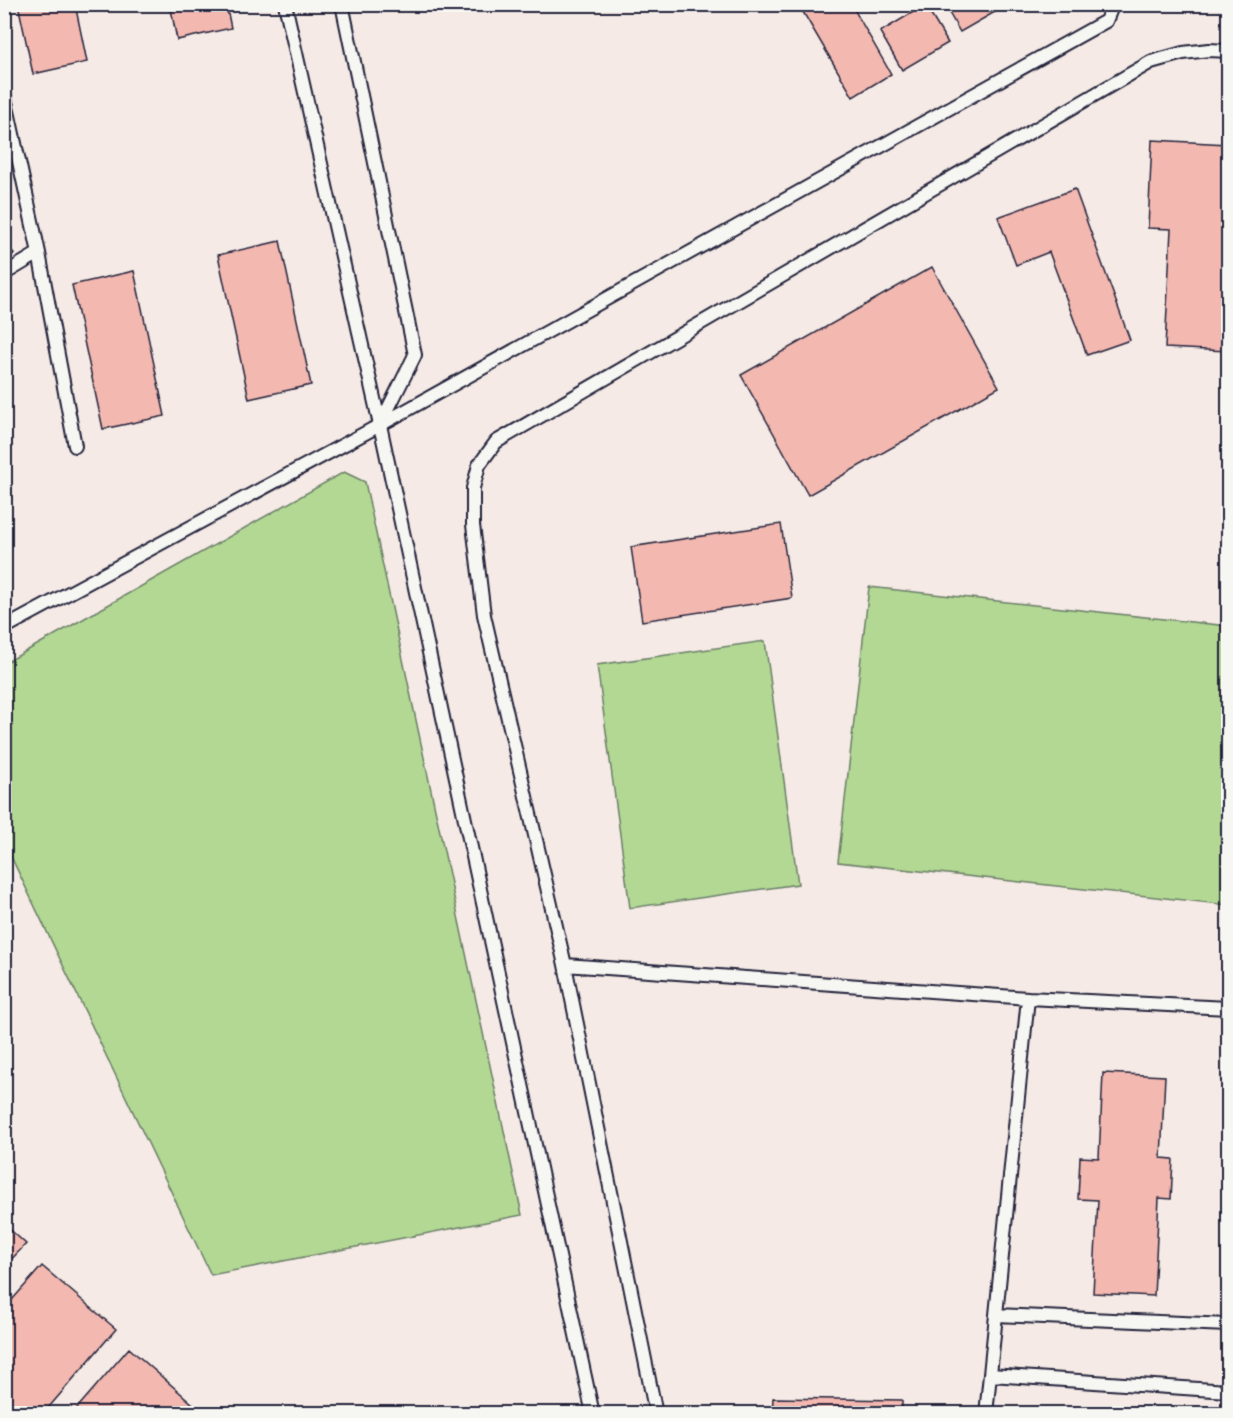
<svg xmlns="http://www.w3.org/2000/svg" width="1233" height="1418" font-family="'Patrick Hand',sans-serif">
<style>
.green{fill:#b2d893;stroke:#6a7d67;stroke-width:1.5}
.building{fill:#f3b8b0;stroke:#22223b;stroke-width:1.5}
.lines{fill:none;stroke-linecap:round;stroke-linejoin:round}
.service-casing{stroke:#22223b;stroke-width:16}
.service{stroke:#f6f6f2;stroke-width:12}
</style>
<rect width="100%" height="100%" fill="#f5eae5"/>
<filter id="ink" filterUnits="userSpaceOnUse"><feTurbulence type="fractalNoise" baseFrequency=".0167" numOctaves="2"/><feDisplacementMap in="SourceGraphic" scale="12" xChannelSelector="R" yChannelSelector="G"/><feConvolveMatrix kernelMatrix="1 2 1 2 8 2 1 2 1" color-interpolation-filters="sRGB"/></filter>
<g filter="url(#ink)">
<path class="green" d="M 344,472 L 365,482 L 522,1215 L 211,1275 L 5,844 L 5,663 Z
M 869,587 L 1228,626 L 1228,905 L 838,862 Z
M 765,641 L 798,884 L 630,908 L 597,665 Z"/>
<path class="building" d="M 18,4 L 75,4 L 87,62 L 33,74 Z
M 170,4 L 226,4 L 231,28 L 177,40 Z
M 816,4 L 851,4 L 891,74 L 853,97 L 803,12 Z
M 944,4 L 1006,4 L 1007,5 L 960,32 Z
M 925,5 L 948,43 L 902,70 L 880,32 Z
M 1152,140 L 1228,144 L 1228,351 L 1165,348 L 1171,229 L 1148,228 Z
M 1075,189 L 1130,340 L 1087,355 L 1049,252 L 1016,265 L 998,217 Z
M 4,239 L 14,254 L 4,260 Z
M 280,241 L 311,385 L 249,399 L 218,255 Z
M 932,267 L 999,387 L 808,495 L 741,375 Z
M 134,271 L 165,416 L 103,429 L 72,285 Z
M 781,524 L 792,598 L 642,621 L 631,547 Z
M 1103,1073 L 1165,1076 L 1161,1158 L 1173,1159 L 1171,1199 L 1159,1198 L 1154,1296 L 1093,1293 L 1098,1200 L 1078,1199 L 1080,1157 L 1099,1158 Z
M 4,1224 L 26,1244 L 4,1267 Z
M 42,1266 L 116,1329 L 43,1414 L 4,1414 L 4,1309 Z
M 129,1348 L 202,1412 L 201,1414 L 72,1414 Z
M 773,1398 L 902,1400 L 902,1414 L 772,1414 Z"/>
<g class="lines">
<g class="service-casing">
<path id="service" d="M 285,4 L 380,425 L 593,1414
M 342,4 L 415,355 L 380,425
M 4,93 L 39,253 L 75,446
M 4,274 L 39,253
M 4,628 L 380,425 L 1106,21 L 1113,4
M 565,965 L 1028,998 L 1228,1008
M 996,1315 L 1228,1325
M 990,1375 L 1228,1391
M 656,1414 L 565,965 L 484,615 L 473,525 L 473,488 L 479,465 L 496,442 L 1151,62 L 1183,53 L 1209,50 L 1228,51
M 986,1414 L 1028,998"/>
</g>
<use href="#service" class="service"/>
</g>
</g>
<rect width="1233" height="1418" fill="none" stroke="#f6f6f2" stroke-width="24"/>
<rect x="12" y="12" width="1209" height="1394" fill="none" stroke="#22223b" stroke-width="2" filter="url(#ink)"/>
</svg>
